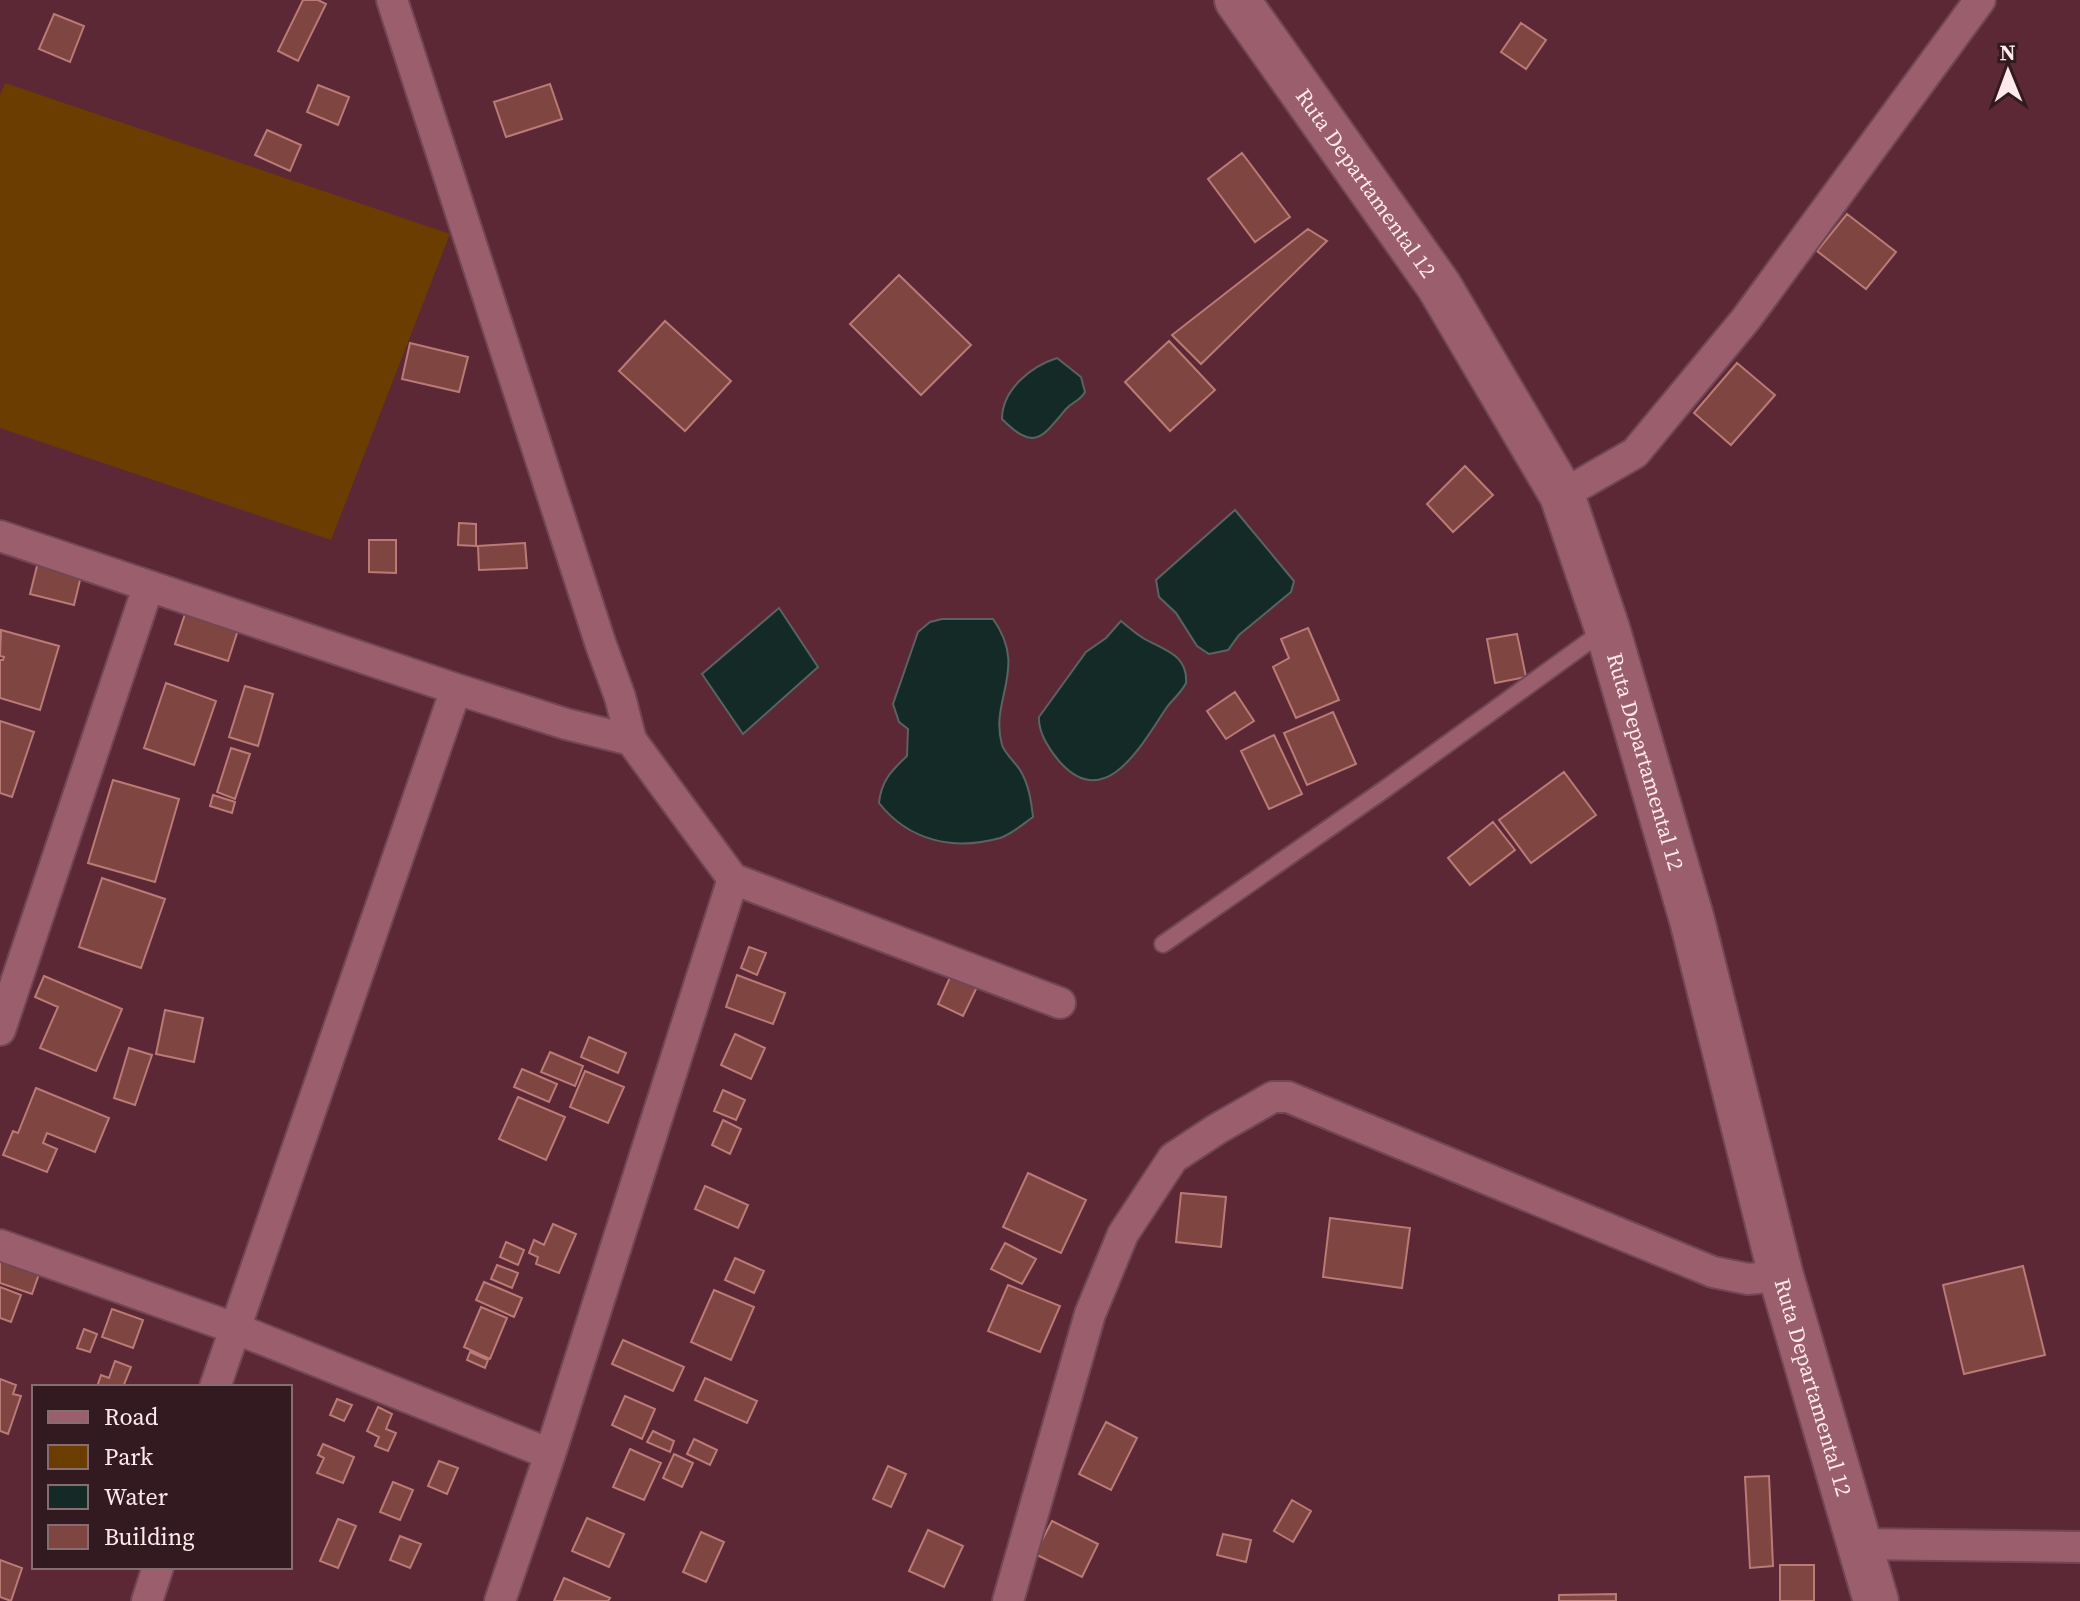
<svg xmlns="http://www.w3.org/2000/svg" width="2080" height="1601" font-family="'Source Serif 4',serif">
<style>
.green{fill:#6b3d00}
.water{fill:#142a27;stroke:#5a6362;stroke-width:2}
.building{fill:#7f4541;stroke:#ba7b76;stroke-width:2}
.lines{fill:none;stroke-linecap:round;stroke-linejoin:round}
.service-casing{stroke:#724654;stroke-width:20}
.minor-casing{stroke:#724654;stroke-width:34}
.secondary-casing{stroke:#724654;stroke-width:48}
.service{stroke:#9a5e6c;stroke-width:16}
.minor{stroke:#9a5e6c;stroke-width:30}
.secondary{stroke:#9a5e6c;stroke-width:44}
.labels{text-anchor:middle;stroke-width:6;stroke-linejoin:round;paint-order:stroke}
.street-label{font-size:22px;fill:#ffe9ed;stroke:#331a20}
</style>
<rect width="100%" height="100%" fill="#5d2836"/>
<path class="green" d="M 5,83 L 450,234 L 331,540 L 0,428 L 0,95 Z"/>
<path class="water" d="M 1057,358 L 1081,377 L 1085,392 C 1080,401 1072,402 1066,409 C 1041,439 1034,451 1002,419 C 1002,389 1032,366 1057,358 Z
M 1235,510 L 1294,581 L 1291,592 L 1239,635 L 1228,650 L 1209,654 L 1197,646 L 1176,613 L 1159,597 L 1156,580 Z
M 779,608 L 818,667 L 743,734 L 702,674 Z
M 942,619 L 993,619 C 1029,669 989,699 1002,745 C 1005,754 1015,762 1020,770 C 1029,785 1031,800 1033,817 C 1023,824 1012,834 1000,838 C 954,851 909,841 879,803 C 881,781 892,770 907,756 L 908,729 L 899,722 L 893,704 L 918,632 L 930,622 Z
M 1121,621 C 1128,627 1135,633 1143,638 C 1163,650 1188,654 1186,683 C 1181,693 1173,699 1167,707 C 1143,742 1106,815 1059,761 C 1050,750 1038,732 1039,717 L 1086,652 L 1106,638 Z"/>
<path class="building" d="M 303,0 L 318,0 L 326,4 L 298,61 L 278,51 Z
M 54,14 L 84,26 L 70,62 L 39,49 Z
M 1521,23 L 1546,40 L 1526,69 L 1501,52 Z
M 550,84 L 562,119 L 506,137 L 494,102 Z
M 318,85 L 349,97 L 338,125 L 307,112 Z
M 267,130 L 301,145 L 290,171 L 255,155 Z
M 1242,153 L 1290,217 L 1255,242 L 1208,179 Z
M 1847,214 L 1896,252 L 1866,289 L 1817,251 Z
M 1308,229 L 1327,241 L 1201,364 L 1172,335 Z
M 899,275 L 971,345 L 921,395 L 850,324 Z
M 665,321 L 731,381 L 685,431 L 619,371 Z
M 1169,341 L 1215,390 L 1170,431 L 1125,382 Z
M 410,343 L 468,357 L 459,392 L 402,379 Z
M 1737,363 L 1775,395 L 1731,445 L 1694,413 Z
M 1465,466 L 1493,495 L 1453,532 L 1427,504 Z
M 459,523 L 476,524 L 476,546 L 458,545 Z
M 369,540 L 396,540 L 396,573 L 369,572 Z
M 525,543 L 527,568 L 479,570 L 478,546 Z
M 38,562 L 82,572 L 74,605 L 30,594 Z
M 185,614 L 238,630 L 228,661 L 175,644 Z
M 1308,628 L 1339,700 L 1296,718 L 1273,667 L 1289,658 L 1281,639 Z
M 1,630 L 59,646 L 40,710 L 0,698 L 0,660 L 3,660 L 4,657 L 0,656 Z
M 1517,634 L 1526,677 L 1495,683 L 1487,639 Z
M 166,683 L 216,701 L 194,765 L 144,748 Z
M 245,686 L 273,694 L 258,746 L 229,737 Z
M 1235,692 L 1254,721 L 1226,739 L 1207,711 Z
M 1333,712 L 1356,764 L 1307,785 L 1284,733 Z
M 0,721 L 34,732 L 12,797 L 0,793 Z
M 1274,735 L 1302,794 L 1269,809 L 1241,751 Z
M 231,748 L 250,754 L 235,799 L 217,792 Z
M 1564,772 L 1596,815 L 1531,863 L 1499,820 Z
M 113,780 L 179,799 L 155,882 L 88,863 Z
M 213,795 L 235,802 L 232,813 L 210,806 Z
M 1493,822 L 1515,850 L 1470,885 L 1448,858 Z
M 102,878 L 165,899 L 141,968 L 79,947 Z
M 749,947 L 766,953 L 757,975 L 741,968 Z
M 737,975 L 785,993 L 773,1024 L 726,1007 Z
M 951,975 L 977,987 L 963,1016 L 938,1004 Z
M 44,976 L 122,1009 L 96,1071 L 40,1048 L 58,1007 L 35,997 Z
M 165,1010 L 203,1018 L 194,1062 L 156,1054 Z
M 735,1034 L 765,1048 L 751,1079 L 721,1065 Z
M 589,1037 L 626,1053 L 618,1073 L 581,1057 Z
M 129,1048 L 152,1055 L 135,1105 L 114,1098 Z
M 550,1052 L 583,1066 L 575,1086 L 541,1072 Z
M 522,1069 L 557,1084 L 549,1102 L 514,1087 Z
M 585,1071 L 624,1087 L 608,1123 L 570,1107 Z
M 36,1088 L 109,1118 L 95,1152 L 47,1133 L 43,1143 L 57,1149 L 47,1172 L 3,1155 L 13,1131 L 18,1133 Z
M 723,1090 L 745,1100 L 736,1120 L 714,1111 Z
M 518,1097 L 565,1117 L 546,1160 L 499,1139 Z
M 723,1120 L 741,1129 L 730,1154 L 712,1145 Z
M 1028,1173 L 1086,1200 L 1061,1253 L 1003,1227 Z
M 705,1186 L 748,1205 L 738,1228 L 695,1209 Z
M 1181,1193 L 1226,1197 L 1221,1247 L 1176,1242 Z
M 1330,1218 L 1410,1228 L 1402,1288 L 1323,1277 Z
M 553,1224 L 576,1234 L 559,1273 L 536,1264 L 538,1257 L 529,1253 L 534,1240 L 544,1245 Z
M 506,1242 L 524,1250 L 518,1265 L 500,1257 Z
M 1005,1243 L 1036,1259 L 1022,1284 L 991,1269 Z
M 735,1258 L 764,1271 L 754,1293 L 725,1280 Z
M 0,1259 L 39,1274 L 32,1294 L 0,1283 Z
M 497,1265 L 518,1273 L 512,1288 L 491,1279 Z
M 2023,1266 L 2045,1355 L 1964,1374 L 1943,1285 Z
M 484,1282 L 522,1298 L 514,1317 L 476,1300 Z
M 1008,1285 L 1060,1306 L 1040,1352 L 988,1331 Z
M 0,1287 L 21,1295 L 11,1322 L 0,1318 Z
M 714,1290 L 754,1307 L 731,1360 L 691,1342 Z
M 481,1307 L 507,1318 L 490,1359 L 464,1347 Z
M 112,1309 L 143,1320 L 133,1348 L 102,1337 Z
M 84,1329 L 97,1334 L 90,1352 L 77,1348 Z
M 623,1340 L 684,1367 L 673,1391 L 612,1364 Z
M 470,1352 L 488,1360 L 485,1368 L 467,1360 Z
M 115,1361 L 131,1367 L 123,1387 L 97,1387 L 101,1375 L 109,1378 Z
M 705,1378 L 757,1401 L 747,1423 L 695,1400 Z
M 0,1379 L 16,1385 L 13,1394 L 21,1396 L 8,1434 L 0,1431 Z
M 625,1396 L 655,1409 L 642,1439 L 612,1425 Z
M 337,1399 L 352,1405 L 344,1421 L 330,1415 Z
M 378,1407 L 392,1414 L 386,1429 L 396,1433 L 388,1451 L 375,1446 L 379,1437 L 367,1431 Z
M 1106,1422 L 1137,1438 L 1111,1490 L 1079,1474 Z
M 653,1431 L 674,1441 L 670,1452 L 647,1442 Z
M 694,1439 L 717,1450 L 710,1465 L 687,1454 Z
M 323,1444 L 354,1457 L 343,1483 L 317,1473 L 324,1458 L 318,1455 Z
M 630,1449 L 661,1463 L 644,1500 L 613,1487 Z
M 674,1454 L 693,1463 L 682,1487 L 663,1478 Z
M 439,1461 L 458,1468 L 447,1494 L 428,1486 Z
M 888,1466 L 906,1474 L 891,1507 L 873,1499 Z
M 1769,1476 L 1773,1566 L 1750,1568 L 1745,1477 Z
M 393,1482 L 413,1490 L 400,1520 L 380,1512 Z
M 1292,1500 L 1311,1511 L 1293,1542 L 1274,1531 Z
M 587,1518 L 624,1534 L 609,1567 L 572,1551 Z
M 338,1519 L 356,1526 L 338,1568 L 320,1561 Z
M 1052,1521 L 1098,1544 L 1082,1577 L 1035,1554 Z
M 928,1530 L 963,1546 L 944,1587 L 909,1571 Z
M 701,1532 L 724,1542 L 706,1582 L 683,1572 Z
M 1223,1534 L 1251,1540 L 1246,1562 L 1217,1555 Z
M 400,1536 L 421,1544 L 410,1568 L 390,1560 Z
M 0,1560 L 22,1568 L 11,1601 L 0,1597 Z
M 1780,1565 L 1814,1565 L 1814,1601 L 1780,1601 Z
M 564,1578 L 610,1598 L 608,1601 L 554,1601 Z
M 1616,1594 L 1616,1601 L 1559,1601 L 1559,1595 Z"/>
<g class="lines">
<g class="service-casing">
<path id="service" d="M 1163,944 L 1385,789 L 1606,629"/>
</g>
<g class="minor-casing">
<path id="minor" d="M 392,0 L 601,645 L 620,697 L 631,740 L 733,879 L 550,1454 L 500,1601
M 1562,495 L 1635,453 L 1746,319 L 1980,0
M 0,536 L 456,689 L 566,724 L 631,740
M 733,879 L 1060,1003
M 0,1030 L 148,587
M 0,1245 L 234,1328 L 550,1454
M 215,1387 L 456,689
M 1861,1544 L 2080,1547
M 147,1601 L 158,1567
M 1008,1601 L 1090,1314 L 1123,1234 L 1173,1158 L 1217,1129 L 1273,1097 L 1288,1097 L 1713,1272 L 1748,1279 L 1781,1276"/>
</g>
<g class="secondary-casing">
<g id="secondary">
<path id="s1" d="M 1237,0 L 1439,286 L 1562,495 L 1607,628 L 1692,920 L 1781,1276 L 1876,1601"/>
</g>
</g>
<use href="#service" class="service"/>
<use href="#minor" class="minor"/>
<use href="#secondary" class="secondary"/>
</g>
<g class="labels">
<g class="street-label">
<text dy="8" stroke="none"><textPath href="#s1" startOffset="224">Ruta Departamental 12</textPath></text>
<text dy="8" stroke="none"><textPath href="#s1" startOffset="872">Ruta Departamental 12</textPath></text>
<text dy="8" stroke="none"><textPath href="#s1" startOffset="1520">Ruta Departamental 12</textPath></text>
</g>
</g>
<rect x="32" y="1385" width="260" height="184" fill="#331a20" stroke="#856d72" stroke-width="2"/>
<rect x="48" y="1411" width="40" height="12" fill="#9a5e6c" stroke="#856d72" stroke-width="2"/>
<text x="104" y="1425" font-size="24" fill="#ffe9ed">Road</text>
<rect x="48" y="1445" width="40" height="24" fill="#6b3d00" stroke="#856d72" stroke-width="2"/>
<text x="104" y="1465" font-size="24" fill="#ffe9ed">Park</text>
<rect x="48" y="1485" width="40" height="24" fill="#142a27" stroke="#856d72" stroke-width="2"/>
<text x="104" y="1505" font-size="24" fill="#ffe9ed">Water</text>
<rect x="48" y="1525" width="40" height="24" fill="#7f4541" stroke="#856d72" stroke-width="2"/>
<text x="104" y="1545" font-size="24" fill="#ffe9ed">Building</text>
<g transform="translate(2008 72) rotate(359)" stroke="#331a20" stroke-width="6" paint-order="stroke">
<path d="M0-6L14 30L0 20L-14 30Z" fill="#ffe9ed"/>
<text y="-12" font-size="22" font-weight="bold" text-anchor="middle" fill="#ffe9ed">N</text>
</g>
</svg>
